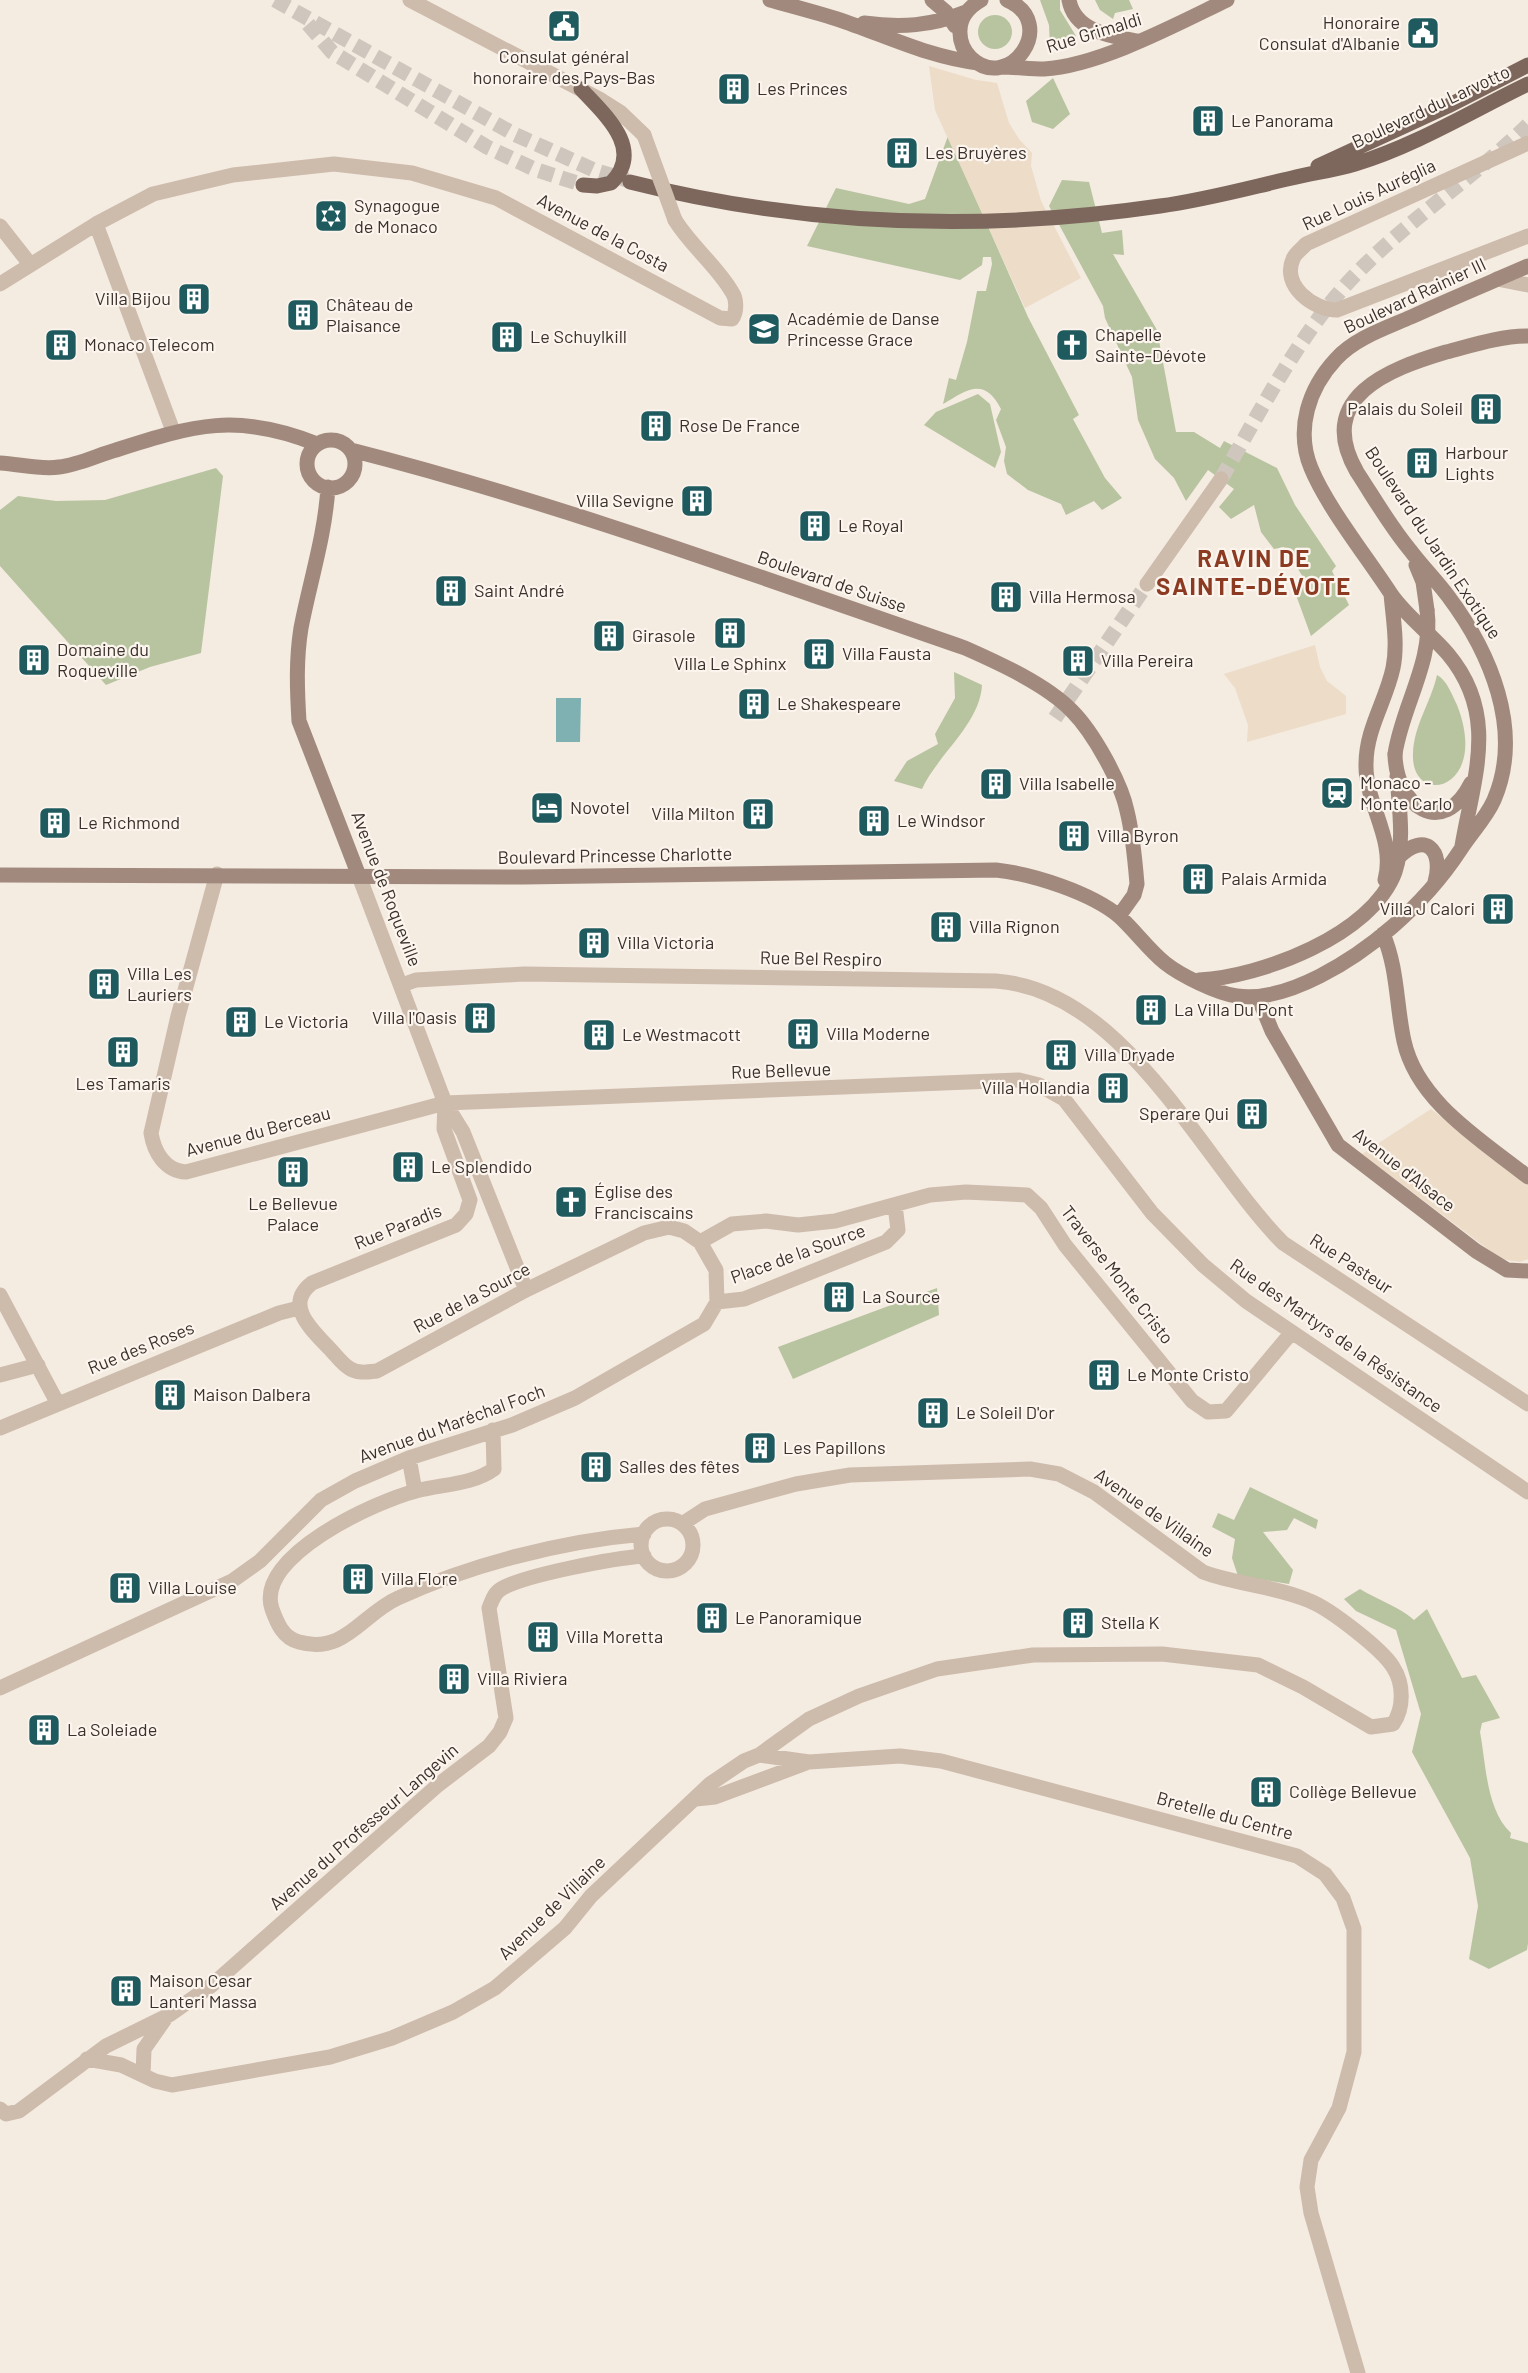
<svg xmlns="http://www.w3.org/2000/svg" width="1528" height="2373" font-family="Barlow,sans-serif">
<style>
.green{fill:#b8c4a0}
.plaza{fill:#ecdcc8}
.water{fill:#7fb0b2}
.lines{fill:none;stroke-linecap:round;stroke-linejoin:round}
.street-tunnel{stroke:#cfc6bd;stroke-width:15;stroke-dasharray:15 8;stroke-linecap:butt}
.primary-tunnel{stroke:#cfc6bd;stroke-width:15;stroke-dasharray:15 8;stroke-linecap:butt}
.street{stroke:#cdbbac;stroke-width:15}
.secondary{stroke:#a18a7d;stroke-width:15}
.primary{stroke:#7d675c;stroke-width:15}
.street-bridge{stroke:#cdbbac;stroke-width:15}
.secondary-bridge{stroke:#a18a7d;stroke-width:15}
.labels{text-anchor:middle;stroke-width:4.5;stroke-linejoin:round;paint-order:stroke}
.poi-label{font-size:18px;fill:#3b302b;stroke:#fbf5ee;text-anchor:start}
.street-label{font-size:18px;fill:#3b302b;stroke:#fbf5ee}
.district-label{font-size:24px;font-weight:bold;letter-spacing:1.5px;fill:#8c3b22;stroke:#fbf5ee}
</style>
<rect width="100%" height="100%" fill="#f4ebe1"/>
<path class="green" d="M 1040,0 L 1060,0 L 1060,10 L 1076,36 L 1076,41 L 1050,47 L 1049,25 Z
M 1095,0 L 1129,0 L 1133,9 L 1115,13 L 1113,19 L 1100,10 Z
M978 32a17 17 0 1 1 34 0a17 17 0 1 1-34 0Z
M 1053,78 L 1070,114 L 1053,129 L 1032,122 L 1026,101 Z
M 948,136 L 1028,317 L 1079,415 L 1073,419 L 1105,478 L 1122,498 L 1102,510 L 1094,501 L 1066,515 L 1061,504 L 1028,490 L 1007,474 L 1004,461 L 1006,447 L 996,420 L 1001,409 C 984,376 967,390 943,404 L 949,378 L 956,380 L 967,342 L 977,291 L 986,291 L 992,264 L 991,257 L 983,257 L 982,265 L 960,280 L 807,246 L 836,188 L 909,204 L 925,199 Z
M 1062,180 L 1089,182 L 1102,233 L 1122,230 L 1124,255 L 1113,254 L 1157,330 L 1176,432 L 1194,432 L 1220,448 L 1224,441 L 1277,468 L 1295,505 L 1336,566 L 1332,571 L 1349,605 L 1311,636 L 1296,595 L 1303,577 L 1284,547 L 1274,549 L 1261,532 L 1254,505 L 1231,519 L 1219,507 L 1234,489 L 1208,470 L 1186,501 L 1174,478 L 1155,459 L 1138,420 L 1132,377 L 1105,318 L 1103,306 L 1049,206 Z
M 978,394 L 990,404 L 1001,452 L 995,468 L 924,425 L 936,412 Z
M 216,468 L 223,476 L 201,653 L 150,667 L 106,685 L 0,566 L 0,510 L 18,496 L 56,501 L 105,500 Z
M 954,672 L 982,685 C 980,724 938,754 922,789 L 894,781 L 907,761 L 938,744 L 935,734 L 955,698 Z
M 1437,675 C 1447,680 1452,695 1457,705 C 1491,791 1410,809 1413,753 C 1414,725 1431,702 1437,675 Z
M 937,1288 L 939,1315 L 793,1379 L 778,1347 Z
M 1250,1487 L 1318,1520 L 1316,1529 L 1294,1518 L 1287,1530 L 1263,1532 L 1293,1570 L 1289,1584 L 1238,1576 L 1232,1558 L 1235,1539 L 1212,1527 L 1218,1513 L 1234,1520 Z
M 1360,1589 C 1378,1600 1398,1606 1414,1620 L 1427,1609 L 1462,1678 L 1476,1675 L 1500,1718 L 1482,1723 L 1480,1732 C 1486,1763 1486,1810 1511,1833 L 1510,1838 L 1528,1843 L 1528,1943 L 1527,1950 L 1489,1969 L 1469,1959 L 1478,1906 L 1470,1858 L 1412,1752 L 1421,1714 L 1396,1630 L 1356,1611 L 1344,1599 Z"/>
<path class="plaza" d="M 929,66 L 976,80 L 997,83 L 1009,123 L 1019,139 L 1032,153 L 1031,166 L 1041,201 L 1081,278 L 1025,308 L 935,110 Z
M 1315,645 L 1320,667 L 1327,681 L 1346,696 L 1346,714 L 1247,742 L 1248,725 L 1235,688 L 1224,674 Z
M 1431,1109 L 1528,1185 L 1528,1259 L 1520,1262 L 1501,1259 L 1362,1154 Z"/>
<path class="water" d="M 556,698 L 581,698 L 580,742 L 556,742 Z"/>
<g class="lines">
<path class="street-tunnel" d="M 1221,479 C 1262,409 1299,333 1356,274 C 1409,219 1473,178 1528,125
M 1055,718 L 1147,584"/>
<path class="primary-tunnel" d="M 275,0 L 514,134 L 594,170 L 627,180
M 308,24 L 332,52 L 487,147 L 534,169 L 583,185"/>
<path class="street" d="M 410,0 L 601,100 L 620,112 L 644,135
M 1528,143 L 1306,244 C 1302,249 1295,253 1293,259 C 1281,286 1314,310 1337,310 L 1528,236
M 96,224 L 173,431
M 0,226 L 30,264
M 1497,279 L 1528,285
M 0,284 L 96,224 L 153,194 L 233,175 L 334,164 L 412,173 L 496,198 L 720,318 L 732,319 C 737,312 737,299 732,292 C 717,266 691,246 675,220
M 1147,584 L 1221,479
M 217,874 L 178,1016 L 151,1133 C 154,1152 165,1171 186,1172 L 445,1103 L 1019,1080 L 1039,1085 L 1064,1099 L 1152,1213 L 1203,1265 L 1246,1301 L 1528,1492
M 359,876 L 445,1103 L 463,1132 L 526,1290
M 402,985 L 416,980 L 524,974 L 996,981 C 1125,990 1202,1161 1283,1243 L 1528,1404
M 700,1242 L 732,1224 L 766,1221 L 798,1225 L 835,1221 L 930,1195 L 966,1192 L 1027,1195 L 1041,1208 L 1065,1245 L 1192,1401 L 1208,1412 L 1226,1411 L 1292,1332
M 0,1295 L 58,1404
M 717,1302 L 744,1299 L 886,1242 L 898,1230 L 895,1205
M 0,1375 L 38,1365
M 0,1428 L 279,1313 L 299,1308
M 493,1430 L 494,1469 C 472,1485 442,1484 416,1491 C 377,1501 254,1556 272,1609 C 277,1623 283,1638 299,1642 C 345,1655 362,1614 398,1598 C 472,1564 563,1541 644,1534
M 409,1458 L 415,1491
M641 1545a26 26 0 1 1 52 0a26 26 0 1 1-52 0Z
M 682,1524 L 705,1509 L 796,1484 L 850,1475 L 1030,1469 L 1059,1474 L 1094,1492 L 1203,1572 C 1238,1585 1276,1586 1310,1601 C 1330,1609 1382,1649 1393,1667 C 1404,1684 1404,1708 1393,1724 L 1371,1727 L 1303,1687 L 1258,1665 L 1162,1654 L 1033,1655 L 937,1669 L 859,1696 L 809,1719 L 759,1755
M 0,1688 L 232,1581 L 260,1561 L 321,1500 L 355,1481 L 409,1458 L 512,1425 L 575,1398 L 704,1324 L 717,1302 L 716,1270 L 700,1242 L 684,1231 L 669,1227 L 644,1233 L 526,1290 L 377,1371 C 368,1372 357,1374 349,1368 C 342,1364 335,1354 329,1348 C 311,1329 284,1305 312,1283 L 456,1225 L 466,1214 L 470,1200 L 444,1129 L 445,1103
M 696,1799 L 715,1797 L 806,1763
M 87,2059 L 121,2065 L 155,2081 L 172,2085 L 330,2057 L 392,2038 L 453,2012 L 495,1988 L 565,1928 L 591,1896 L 710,1784 L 744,1761 L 759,1755 L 809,1762 L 900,1756 L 941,1761 L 1297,1856 L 1325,1874 L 1343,1898 L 1354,1929 L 1354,2052 L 1339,2108 L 1311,2160 L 1307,2187 L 1311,2213 L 1358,2373
M 143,2075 L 144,2049 L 165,2019
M 0,2109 L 6,2114 L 19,2111 L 106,2046 L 169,2015 L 212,1985 L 438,1785 L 489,1746 L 500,1732 L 506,1718 L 489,1608 C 492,1601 494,1593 501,1589 C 524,1575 615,1558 644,1556"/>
<path class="secondary" d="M 770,0 C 792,6 815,12 837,19 C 885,35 928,57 978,63
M 932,0 L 946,12 L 955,26
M 981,0 C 969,7 959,18 960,33 C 960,43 965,52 971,58 C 1009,94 1060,23 1007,0
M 1069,0 C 1075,32 1111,36 1137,41
M 864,23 C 901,28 931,26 966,12
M 1002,67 C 1015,67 1030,69 1044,69 C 1099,66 1177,24 1227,0
M307 464a24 24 0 1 1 48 0a24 24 0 1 1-48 0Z
M 351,450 C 559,503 762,578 965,648 C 999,663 1047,685 1072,711 C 1093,732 1121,782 1127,811 C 1133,835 1135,860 1137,884 L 1134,895 L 1119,916
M 0,463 C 19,464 41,470 59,467 C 78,465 98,455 116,450 C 194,425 237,412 317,444
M 328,487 C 325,536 310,581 301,628 C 296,659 297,689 299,721 L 359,876
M 1416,565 L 1423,582 L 1427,610
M 1395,754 C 1396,807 1443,839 1471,783
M 1462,846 C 1474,776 1499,715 1448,654 C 1430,633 1407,617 1391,594 C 1367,557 1327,507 1311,468 C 1295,429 1309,388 1336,359 C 1355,338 1386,328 1411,317 C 1450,299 1489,283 1528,266
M 1399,857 C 1425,831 1444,850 1435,882
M 0,875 L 523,877 L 996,870 C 1033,874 1092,893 1120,917 C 1136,932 1149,950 1165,963 C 1180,975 1218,994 1237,996 C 1288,1003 1355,959 1392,927 C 1419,904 1442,878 1461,849 C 1472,832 1486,818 1494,800 C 1524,730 1490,652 1448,596 C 1436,580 1422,566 1410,550 C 1390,526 1374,498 1357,472 C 1314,397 1389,369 1446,352 C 1473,345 1500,336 1528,336
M 1385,880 C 1396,839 1365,804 1366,764 C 1366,729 1386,701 1393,668 C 1398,644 1393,618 1391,594
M 1383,934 C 1398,969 1396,1005 1404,1041 C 1417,1102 1483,1141 1528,1177
M 1199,980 C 1261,977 1372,935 1395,872 C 1405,842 1399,807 1397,776
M 1258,997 L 1272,1031 L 1338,1145 L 1476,1251 L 1507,1270 L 1528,1271"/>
<path class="primary" d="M 581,89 C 605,115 645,149 611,183 L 597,186 L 583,185
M 1318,166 L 1448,106 L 1528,65
M 630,182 C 804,226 983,232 1160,206 C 1205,200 1248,188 1292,178 C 1313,173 1335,170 1355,164 C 1415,146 1472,111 1528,84"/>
<path class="street-bridge" d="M 644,135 L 675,220"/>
<path class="secondary-bridge" d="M 1395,754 C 1402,706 1434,661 1427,610"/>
</g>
<defs>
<g id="civic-square" transform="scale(1.725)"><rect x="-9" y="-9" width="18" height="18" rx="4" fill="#1f5a5e" stroke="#fbf5ee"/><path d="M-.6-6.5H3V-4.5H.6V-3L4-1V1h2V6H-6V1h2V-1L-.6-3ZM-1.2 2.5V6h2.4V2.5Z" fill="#fff"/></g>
<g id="building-square" transform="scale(1.725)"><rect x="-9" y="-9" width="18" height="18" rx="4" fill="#1f5a5e" stroke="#fbf5ee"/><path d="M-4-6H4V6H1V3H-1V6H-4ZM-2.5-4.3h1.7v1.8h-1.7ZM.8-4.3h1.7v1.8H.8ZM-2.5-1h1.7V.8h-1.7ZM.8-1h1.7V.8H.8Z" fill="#fff"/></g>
<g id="synagogue-square" transform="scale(1.725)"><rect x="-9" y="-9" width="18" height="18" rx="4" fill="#1f5a5e" stroke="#fbf5ee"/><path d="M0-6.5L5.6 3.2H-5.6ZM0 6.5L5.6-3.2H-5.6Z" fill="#fff"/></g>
<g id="school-square" transform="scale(1.725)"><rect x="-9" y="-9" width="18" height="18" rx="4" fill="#1f5a5e" stroke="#fbf5ee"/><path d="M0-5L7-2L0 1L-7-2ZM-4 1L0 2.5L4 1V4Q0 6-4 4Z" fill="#fff"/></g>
<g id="church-square" transform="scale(1.725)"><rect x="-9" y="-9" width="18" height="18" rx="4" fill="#1f5a5e" stroke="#fbf5ee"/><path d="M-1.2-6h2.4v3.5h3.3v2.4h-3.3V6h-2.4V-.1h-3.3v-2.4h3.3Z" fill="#fff"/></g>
<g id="station-square" transform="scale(1.725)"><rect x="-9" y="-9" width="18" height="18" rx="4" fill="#1f5a5e" stroke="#fbf5ee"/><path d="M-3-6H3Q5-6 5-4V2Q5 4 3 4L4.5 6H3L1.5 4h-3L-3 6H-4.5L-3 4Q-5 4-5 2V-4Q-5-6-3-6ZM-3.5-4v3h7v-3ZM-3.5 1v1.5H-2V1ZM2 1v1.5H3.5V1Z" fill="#fff"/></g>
<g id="hotel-square" transform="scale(1.725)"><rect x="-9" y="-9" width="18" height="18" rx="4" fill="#1f5a5e" stroke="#fbf5ee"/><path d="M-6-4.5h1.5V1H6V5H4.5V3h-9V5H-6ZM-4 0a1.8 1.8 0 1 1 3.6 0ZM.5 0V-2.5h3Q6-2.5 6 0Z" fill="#fff"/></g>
</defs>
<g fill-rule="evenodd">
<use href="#civic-square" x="564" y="26"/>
<use href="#civic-square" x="1423" y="33"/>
<use href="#building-square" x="734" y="89"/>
<use href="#building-square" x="1208" y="121"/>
<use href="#building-square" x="902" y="153"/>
<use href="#synagogue-square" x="331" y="216"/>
<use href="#building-square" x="194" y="299"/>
<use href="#building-square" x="303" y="315"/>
<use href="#school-square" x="764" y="329"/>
<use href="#building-square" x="507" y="337"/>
<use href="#building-square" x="61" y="345"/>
<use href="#church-square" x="1072" y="345"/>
<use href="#building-square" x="1486" y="409"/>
<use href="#building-square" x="656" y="426"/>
<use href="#building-square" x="1422" y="463"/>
<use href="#building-square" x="697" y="501"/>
<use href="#building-square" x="815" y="526"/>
<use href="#building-square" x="451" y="591"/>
<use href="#building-square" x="1006" y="597"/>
<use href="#building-square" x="730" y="633"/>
<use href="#building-square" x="609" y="636"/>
<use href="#building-square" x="819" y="654"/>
<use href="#building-square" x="34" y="660"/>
<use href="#building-square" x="1078" y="661"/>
<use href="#building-square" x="754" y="704"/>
<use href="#building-square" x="996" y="784"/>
<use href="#station-square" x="1337" y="793"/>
<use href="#hotel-square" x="547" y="808"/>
<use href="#building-square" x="758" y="814"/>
<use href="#building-square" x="874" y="821"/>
<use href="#building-square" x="55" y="823"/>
<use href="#building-square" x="1074" y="836"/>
<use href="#building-square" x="1198" y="879"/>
<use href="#building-square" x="1498" y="909"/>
<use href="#building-square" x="946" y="927"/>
<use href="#building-square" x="594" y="943"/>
<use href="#building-square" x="104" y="984"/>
<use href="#building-square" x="1151" y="1010"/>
<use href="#building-square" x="480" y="1018"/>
<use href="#building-square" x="241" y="1022"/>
<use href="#building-square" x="803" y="1034"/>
<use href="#building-square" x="599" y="1035"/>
<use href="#building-square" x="123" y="1052"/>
<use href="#building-square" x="1061" y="1055"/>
<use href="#building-square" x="1113" y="1088"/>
<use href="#building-square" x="1252" y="1114"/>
<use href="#building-square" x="408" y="1167"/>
<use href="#building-square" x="293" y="1172"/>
<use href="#church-square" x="571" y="1202"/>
<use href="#building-square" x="839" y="1297"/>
<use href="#building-square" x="1104" y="1375"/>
<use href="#building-square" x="170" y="1395"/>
<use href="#building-square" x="933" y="1413"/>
<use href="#building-square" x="760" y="1448"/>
<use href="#building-square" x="596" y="1467"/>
<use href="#building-square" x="358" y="1579"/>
<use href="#building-square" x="125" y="1588"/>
<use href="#building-square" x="712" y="1618"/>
<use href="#building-square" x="1078" y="1623"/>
<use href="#building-square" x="543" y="1637"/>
<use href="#building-square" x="454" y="1679"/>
<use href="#building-square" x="44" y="1730"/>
<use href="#building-square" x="1266" y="1792"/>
<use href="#building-square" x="126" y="1991"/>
</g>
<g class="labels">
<g class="poi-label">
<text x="1400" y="29" text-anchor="end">Honoraire<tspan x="1400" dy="21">Consulat d'Albanie</tspan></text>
<text x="564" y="63" text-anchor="middle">Consulat général<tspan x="564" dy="21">honoraire des Pays-Bas</tspan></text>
<text x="757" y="95">Les Princes</text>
<text x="1231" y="127">Le Panorama</text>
<text x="925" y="159">Les Bruyères</text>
<text x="354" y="212">Synagogue<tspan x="354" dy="21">de Monaco</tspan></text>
<text x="171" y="305" text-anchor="end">Villa Bijou</text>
<text x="326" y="311">Château de<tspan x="326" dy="21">Plaisance</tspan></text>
<text x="787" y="325">Académie de Danse<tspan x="787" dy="21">Princesse Grace</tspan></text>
<text x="1095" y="341">Chapelle<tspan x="1095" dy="21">Sainte-Dévote</tspan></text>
<text x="530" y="343">Le Schuylkill</text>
<text x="84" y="351">Monaco Telecom</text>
<text x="1463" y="415" text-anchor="end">Palais du Soleil</text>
<text x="679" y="432">Rose De France</text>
<text x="1445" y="459">Harbour<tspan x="1445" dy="21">Lights</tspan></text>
<text x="674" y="507" text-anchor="end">Villa Sevigne</text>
<text x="838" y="532">Le Royal</text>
<text x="474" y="597">Saint André</text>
<text x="1029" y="603">Villa Hermosa</text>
<text x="632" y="642">Girasole</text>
<text x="57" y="656">Domaine du<tspan x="57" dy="21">Roqueville</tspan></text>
<text x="842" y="660">Villa Fausta</text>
<text x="1101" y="667">Villa Pereira</text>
<text x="730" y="670" text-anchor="middle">Villa Le Sphinx</text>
<text x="777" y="710">Le Shakespeare</text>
<text x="1360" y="789">Monaco -<tspan x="1360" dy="21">Monte Carlo</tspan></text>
<text x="1019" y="790">Villa Isabelle</text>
<text x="570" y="814">Novotel</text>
<text x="735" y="820" text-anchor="end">Villa Milton</text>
<text x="897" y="827">Le Windsor</text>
<text x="78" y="829">Le Richmond</text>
<text x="1097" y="842">Villa Byron</text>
<text x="1221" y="885">Palais Armida</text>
<text x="1475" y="915" text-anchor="end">Villa J Calori</text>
<text x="969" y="933">Villa Rignon</text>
<text x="617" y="949">Villa Victoria</text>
<text x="127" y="980">Villa Les<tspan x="127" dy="21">Lauriers</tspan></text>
<text x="1174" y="1016">La Villa Du Pont</text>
<text x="457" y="1024" text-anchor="end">Villa l'Oasis</text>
<text x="264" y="1028">Le Victoria</text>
<text x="826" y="1040">Villa Moderne</text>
<text x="622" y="1041">Le Westmacott</text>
<text x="1084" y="1061">Villa Dryade</text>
<text x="123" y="1090" text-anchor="middle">Les Tamaris</text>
<text x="1090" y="1094" text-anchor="end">Villa Hollandia</text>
<text x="1229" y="1120" text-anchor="end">Sperare Qui</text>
<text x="431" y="1173">Le Splendido</text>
<text x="594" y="1198">Église des<tspan x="594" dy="21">Franciscains</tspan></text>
<text x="293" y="1210" text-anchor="middle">Le Bellevue<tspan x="293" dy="21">Palace</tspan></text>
<text x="862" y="1303">La Source</text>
<text x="1127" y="1381">Le Monte Cristo</text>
<text x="193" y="1401">Maison Dalbera</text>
<text x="956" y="1419">Le Soleil D'or</text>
<text x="783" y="1454">Les Papillons</text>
<text x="619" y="1473">Salles des fêtes</text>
<text x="381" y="1585">Villa Flore</text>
<text x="148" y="1594">Villa Louise</text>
<text x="735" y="1624">Le Panoramique</text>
<text x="1101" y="1629">Stella K</text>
<text x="566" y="1643">Villa Moretta</text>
<text x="477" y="1685">Villa Riviera</text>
<text x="67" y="1736">La Soleiade</text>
<text x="1289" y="1798">Collège Bellevue</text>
<text x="149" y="1987">Maison Cesar<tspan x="149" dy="21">Lanteri Massa</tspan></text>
</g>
<g class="street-label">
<text transform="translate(1094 33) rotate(-17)" y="6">Rue Grimaldi</text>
<text transform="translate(1431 107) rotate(-25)" y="6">Boulevard du Larvotto</text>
<text transform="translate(1369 195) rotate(-25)" y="6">Rue Louis Auréglia</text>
<text transform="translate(603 233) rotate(28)" y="6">Avenue de la Costa</text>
<text transform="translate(1415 296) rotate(-25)" y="6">Boulevard Rainier III</text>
<text transform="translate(1433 543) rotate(56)" y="6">Boulevard du Jardin Exotique</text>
<text transform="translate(832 582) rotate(19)" y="6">Boulevard de Suisse</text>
<text transform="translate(615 856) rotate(-1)" y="6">Boulevard Princesse Charlotte</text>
<text transform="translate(386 889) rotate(69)" y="6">Avenue de Roqueville</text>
<text transform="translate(821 959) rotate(1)" y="6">Rue Bel Respiro</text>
<text transform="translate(781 1071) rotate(-2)" y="6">Rue Bellevue</text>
<text transform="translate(258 1132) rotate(-15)" y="6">Avenue du Berceau</text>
<text transform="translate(1404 1170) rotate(38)" y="6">Avenue d'Alsace</text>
<text transform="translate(398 1227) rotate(-22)" y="6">Rue Paradis</text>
<text transform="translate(798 1254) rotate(-20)" y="6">Place de la Source</text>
<text transform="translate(1351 1264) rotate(33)" y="6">Rue Pasteur</text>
<text transform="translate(1117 1275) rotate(52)" y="6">Traverse Monte Cristo</text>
<text transform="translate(472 1298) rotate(-28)" y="6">Rue de la Source</text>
<text transform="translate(1336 1336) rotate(35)" y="6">Rue des Martyrs de la Résistance</text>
<text transform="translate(141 1348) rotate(-22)" y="6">Rue des Roses</text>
<text transform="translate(452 1424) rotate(-20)" y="6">Avenue du Maréchal Foch</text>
<text transform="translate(1154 1513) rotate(35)" y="6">Avenue de Villaine</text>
<text transform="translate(1225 1816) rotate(15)" y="6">Bretelle du Centre</text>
<text transform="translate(364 1827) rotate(-41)" y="6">Avenue du Professeur Langevin</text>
<text transform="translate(552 1908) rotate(-44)" y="6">Avenue de Villaine</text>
</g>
<g class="district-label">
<text x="1254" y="567">RAVIN DE<tspan x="1254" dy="28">SAINTE-DÉVOTE</tspan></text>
</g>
</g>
</svg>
